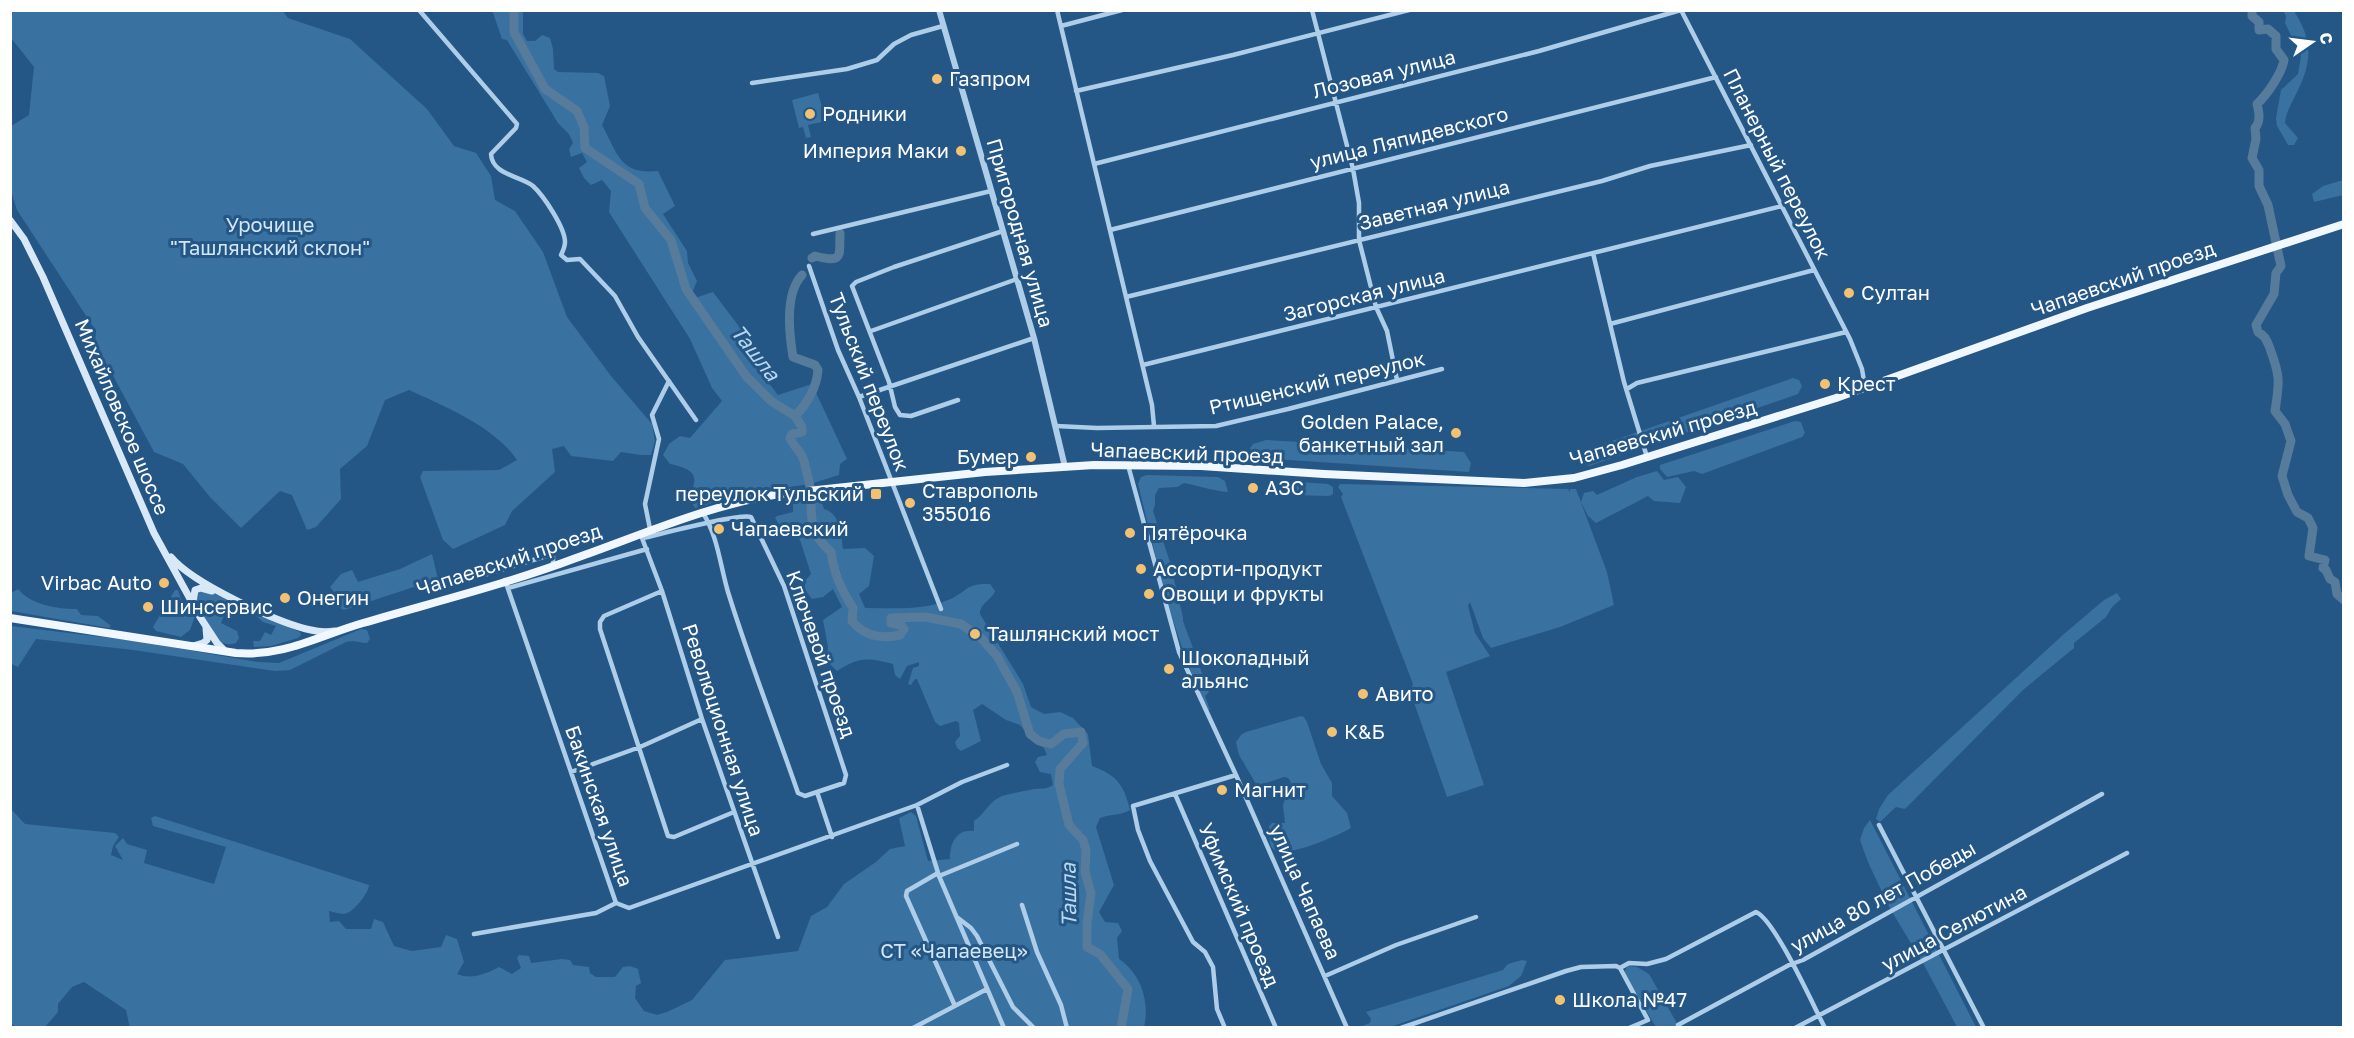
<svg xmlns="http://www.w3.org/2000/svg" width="2354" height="1038" font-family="'Golos Text',sans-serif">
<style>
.green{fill:#3971a1}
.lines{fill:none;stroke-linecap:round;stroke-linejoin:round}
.river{stroke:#577b9b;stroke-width:9}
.minor{stroke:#aecde8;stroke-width:4.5}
.tertiary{stroke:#aecde8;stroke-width:6}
.secondary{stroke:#d8e8f7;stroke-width:7}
.primary{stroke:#f0f7fe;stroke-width:8}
.poi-dot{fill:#f2c172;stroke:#245785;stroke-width:2}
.labels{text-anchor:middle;stroke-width:6;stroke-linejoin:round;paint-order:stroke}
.street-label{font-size:20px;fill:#fff;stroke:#245785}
.poi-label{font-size:20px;fill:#fff;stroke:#245785;text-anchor:start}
.park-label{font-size:20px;fill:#d2e6f6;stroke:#245785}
.water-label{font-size:21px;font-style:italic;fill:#b9d7f0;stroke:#245785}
</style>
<rect width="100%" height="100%" fill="#245785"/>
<path class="green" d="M 492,10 L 523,11 L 523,34 L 527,41 L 535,41 L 542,35 L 550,38 L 553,49 L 554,69 L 558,72 L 598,73 L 604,76 L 610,106 L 602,125 C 618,154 620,175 658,171 L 675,206 L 663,214 L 687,251 L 688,263 L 697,281 L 689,300 L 713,292 L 753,345 L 764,377 L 778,395 L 812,384 L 847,459 L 840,464 L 839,475 L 810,484 L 742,494 L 695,508 C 681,490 715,473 670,464 L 663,455 L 669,444 L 680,436 L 690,438 L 722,401 L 712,388 L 690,339 L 609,212 L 611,191 L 602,180 L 591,185 L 584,178 L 579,168 L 587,162 L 582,153 L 571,157 L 569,149 L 573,143 L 569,134 L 558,123 L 507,40 L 502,39 Z
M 10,11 L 283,11 L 288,18 L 350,39 L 427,109 L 454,146 L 476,153 L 491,176 L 495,200 L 515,211 L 543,252 L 567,317 L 611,376 L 652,424 L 655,441 L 651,455 L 641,455 L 621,452 L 613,461 L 571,456 L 564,446 L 552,449 L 555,472 L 512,511 L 505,525 L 453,549 L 443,540 L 420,477 L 423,471 L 499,470 L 517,460 C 495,427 444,406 409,390 L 385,400 L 367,446 L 340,469 L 341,499 L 316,527 L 307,530 L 292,495 L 280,491 L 241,528 L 210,497 L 183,464 L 154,452 L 95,342 L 96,331 L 17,210 L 11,191 L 11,126 L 29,115 L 34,67 L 11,38 Z
M 2283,11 L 2294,11 C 2314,42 2312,64 2295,96 C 2291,105 2286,112 2285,123 L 2298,138 L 2294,145 L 2288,145 L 2277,126 L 2276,118 L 2281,90 L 2298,74 L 2301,56 L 2285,23 L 2286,16 Z
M 818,93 L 826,121 L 808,125 L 811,137 L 806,138 L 803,127 L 799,128 L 792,100 Z
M 2343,180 L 2343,195 L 2314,202 L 2312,194 L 2323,186 Z
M 1793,378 L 1799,380 L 1802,386 L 1798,394 L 1589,466 L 1584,464 L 1581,455 L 1589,449 Z
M 1795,421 L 1801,422 L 1805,433 L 1802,437 L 1702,474 L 1694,471 L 1667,477 L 1660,469 L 1660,465 Z
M 1266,440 L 1464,452 L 1471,463 L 1469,472 L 1259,458 L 1253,454 L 1250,448 L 1253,444 Z
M 1657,471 L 1664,480 L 1678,477 L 1686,487 L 1680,503 L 1654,501 L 1648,496 L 1596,523 L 1588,516 L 1581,502 L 1584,493 L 1593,491 L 1597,495 L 1637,477 Z
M 1147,475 L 1218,477 L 1225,481 L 1228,492 C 1213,491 1200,486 1184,483 L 1177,487 L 1159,488 L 1155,495 L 1155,505 L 1153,511 L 1169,559 L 1183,617 L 1183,621 L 1209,692 L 1205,696 L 1210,710 L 1208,710 C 1173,639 1157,561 1138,484 L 1141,477 Z
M 1287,481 L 1328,484 L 1333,487 L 1333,494 L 1329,496 L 1292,495 L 1282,493 L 1280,489 Z
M 1340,484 L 1568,489 L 1570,492 L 1570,489 L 1576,489 L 1607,572 L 1614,605 L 1560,627 L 1491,648 L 1483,638 L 1470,602 L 1468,606 L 1475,633 L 1490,656 L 1446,672 L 1484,785 L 1447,797 L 1410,691 L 1413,684 L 1341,497 L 1343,494 L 1338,487 Z
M 814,500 L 822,503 L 824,509 C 841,514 841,534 843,549 L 865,548 L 874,556 L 869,586 L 859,594 L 865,608 C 892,608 922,611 948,600 C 968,592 964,583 990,584 L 995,591 C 992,600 980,603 980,614 L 1023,684 L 1031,707 L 1044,714 L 1060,712 L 1073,718 L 1088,734 L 1092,766 C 1117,775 1124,785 1130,810 C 1123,815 1110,814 1100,818 L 1096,827 L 1114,885 L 1099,912 L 1105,922 L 1118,923 L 1122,931 L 1117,938 L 1119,959 C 1141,974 1150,1001 1144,1028 L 130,1028 L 126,1010 L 84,982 L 72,987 L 58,1004 L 58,1012 L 45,1027 L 16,1027 L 10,1023 L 10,808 L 25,824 L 115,833 L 119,837 L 113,846 L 111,855 L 123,860 L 115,846 L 123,838 L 127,844 L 147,850 L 144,863 L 214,884 L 226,847 L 153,826 L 151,818 L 155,816 L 369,885 C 369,893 353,913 344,914 C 340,914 334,912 329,911 L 330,922 L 339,921 L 346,929 L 371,929 L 374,919 L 383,922 L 394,946 L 412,951 L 441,947 L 446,935 L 457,939 L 464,962 L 457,974 C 471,980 486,974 499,967 L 512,974 L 521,968 L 517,958 L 519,955 L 529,956 L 531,963 L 562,959 L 570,960 L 573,965 L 589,967 L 590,973 L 596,977 L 615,977 L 623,967 L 630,966 L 638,969 L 641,983 L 636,986 L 635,998 L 644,1011 L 657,1015 L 667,1012 L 692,1000 L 725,960 L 798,951 L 811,916 L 827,907 L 844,884 L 876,862 L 890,849 L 905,846 L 899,818 L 911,812 L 916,816 L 928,861 L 950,859 C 950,843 956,829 974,831 L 974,821 C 985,814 989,801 1002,796 C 1005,795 1032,789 1035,789 C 1042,788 1046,790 1053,785 L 1051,774 L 1040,772 L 1035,762 L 1038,757 L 1047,755 L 1044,748 L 1032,741 L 1020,725 L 1006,720 L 982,704 L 973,710 L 981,741 L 961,751 L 957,748 L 955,742 L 960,736 L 959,723 L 956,721 L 940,726 L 935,722 L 917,679 L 915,679 L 911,685 L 908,684 L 913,668 L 919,666 L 919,662 L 907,666 L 900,679 L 895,675 L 893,664 C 869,658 860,656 837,671 L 827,661 L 828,647 L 823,620 L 842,607 L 833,589 L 823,597 L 812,599 L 805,590 L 805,581 L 811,574 L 800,540 L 782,529 L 775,518 L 777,516 L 793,512 L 793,504 L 797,502 Z
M 432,554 L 438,579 L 344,610 L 340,608 L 342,602 L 330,587 L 341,574 L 352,570 L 358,582 L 400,569 Z
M 18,589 C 31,605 57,609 77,609 L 81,615 L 98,616 L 111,626 L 109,628 L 11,611 L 11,593 Z
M 175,590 L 178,590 L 183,605 L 189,607 L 195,616 L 190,630 L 181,637 L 156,631 L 153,627 Z
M 207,590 L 246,609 L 244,613 L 228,607 L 221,623 L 237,631 L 239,638 L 236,643 C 230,645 224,645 218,640 C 210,634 194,603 197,593 Z
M 2117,593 L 2121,599 L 2112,607 L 2106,617 L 2074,643 L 2074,648 L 2023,690 L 1905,809 L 1896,807 L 1880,822 L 1876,819 L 1879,809 L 1888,795 L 2064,634 L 2104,600 Z
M 257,613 L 300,632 L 301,635 L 298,638 L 271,646 L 254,647 L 253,641 L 260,641 L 265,632 L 271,635 L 276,626 L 263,622 L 255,615 Z
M 11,626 L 136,641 L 258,662 L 279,663 L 361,629 L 367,630 L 370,639 L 367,643 C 359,643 354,640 346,642 L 290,670 L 275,671 L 133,650 L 36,639 L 18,667 L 11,664 Z
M 1301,716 L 1304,717 L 1307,722 L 1321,764 L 1332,783 L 1332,796 L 1347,813 L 1351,828 C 1339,835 1284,860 1273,849 C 1268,844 1270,833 1269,826 L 1272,823 L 1285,823 L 1283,805 L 1291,782 L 1288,778 L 1284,777 L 1260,785 L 1256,784 L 1239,755 L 1236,742 L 1241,735 L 1246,732 Z
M 1870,820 L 1976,1027 L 1957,1027 L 1923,963 L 1889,907 L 1868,862 L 1860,840 L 1864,828 Z
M 1522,960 L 1527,961 L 1521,976 L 1509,986 L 1390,1027 L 1362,1027 L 1362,1026 L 1370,1023 L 1371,1019 L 1366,1012 L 1503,970 L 1508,964 Z
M 1628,966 L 1637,967 L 1649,974 L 1679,1027 L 1656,1027 L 1623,973 Z"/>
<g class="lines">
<path class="river" d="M 514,10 L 514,32 L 545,89 L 577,111 L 584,127 L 585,148 L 639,184 L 645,208 L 671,240 L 686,289 L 746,376 L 771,401 L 795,416 L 802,427 L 802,432 L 792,434 L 790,438 C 793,446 802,452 804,461 C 807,473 811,486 811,498 C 811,523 811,534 831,552 C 834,574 841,589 853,608 L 852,621 C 865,637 882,639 900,635 L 904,629 L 901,625 L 891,623 L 891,618 L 925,617 L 961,624 L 981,638 L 997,656 L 1017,692 L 1030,734 L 1039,741 L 1051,744 L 1064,734 L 1081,732 L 1083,743 L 1060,769 L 1059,784 L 1069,825 L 1083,840 L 1086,850 L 1085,872 L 1091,893 L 1087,923 L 1087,947 L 1100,954 L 1128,989 L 1121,1028
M 2252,10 L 2252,16 L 2259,22 L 2259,30 L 2268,29 L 2276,36 L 2276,49 L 2284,60 C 2282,73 2267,95 2257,104 C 2259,112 2261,121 2255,128 L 2256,139 L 2252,158 L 2259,170 L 2259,186 L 2268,205 L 2281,266 L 2276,273 L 2274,294 L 2256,325 L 2258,332 C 2265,336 2266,339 2269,346 C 2280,375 2280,380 2275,411 L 2285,424 L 2291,441 L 2282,476 L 2288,495 L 2297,512 L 2308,518 L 2313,528 L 2309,556 L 2325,560 L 2323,568 L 2326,570 L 2330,579 L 2335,582 L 2337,594 L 2344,600
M 812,258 L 815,256 C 844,263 839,257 840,233
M 795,416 C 807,404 817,387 818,370 L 815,365 L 793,357 C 789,333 785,293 802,275"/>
<path class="minor" d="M 419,10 L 517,124 L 516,128 L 491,154 C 492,175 521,176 533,186 C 544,196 565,228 565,242 C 565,246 563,251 561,255 L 567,260 L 580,259 L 615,296 L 638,337 L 696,420
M 1057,10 L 1152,405 L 1154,426
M 1312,10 L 1353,169 L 1359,203 L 1359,240 L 1376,307 L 1387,331 L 1397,380
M 1061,26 L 1122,10
M 752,83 L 847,69 L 877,60 L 894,44 L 911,35 L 943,26
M 1076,91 L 1233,55 L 1409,10
M 1094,164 L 1539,51 L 1681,10 L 1850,339 L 1862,369 L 1865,387
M 1110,230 L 1716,77
M 813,234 L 991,191
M 1593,253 L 1624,382 L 1647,457
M 809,266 L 838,350 L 859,397 L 941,609
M 1126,297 L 1602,181 L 1650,166 L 1751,145
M 1610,324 L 1814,270
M 871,331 L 1017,279
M 1143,365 L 1782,206
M 1627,389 L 1637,383 L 1846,332
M 859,397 L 1034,338
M 958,400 L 911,416 L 900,415 L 895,407 L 889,382 L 852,286 L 856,282 L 894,267 L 1003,231
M 1056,426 L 1097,428 L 1216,426 L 1288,409 L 1442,369
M 1128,465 L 1179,652 L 1236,775 L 1347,1028
M 650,529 L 645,504 L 659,439 L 652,415 L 669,381
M 642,538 L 662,591 L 702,719 L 778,937
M 643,538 C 661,534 740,513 751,517 L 784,586 L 846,775 L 844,783 L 805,796 L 798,793 C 775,726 749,660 728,592 C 720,565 718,537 703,513
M 505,580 L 616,903
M 454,584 L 553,554 L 553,566
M 508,588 L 647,549
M 662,591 L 604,616 L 600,622 L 600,629 L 668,836 L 674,837 L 734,812
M 571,772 L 640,747 L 702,719
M 817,792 L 832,837
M 1175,794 L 1276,1028
M 917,805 L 939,876 L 1004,1028
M 1879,825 L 1984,1028
M 938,873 L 907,891 L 906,896 L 955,1006
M 939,876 L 1017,844
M 616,903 L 629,908 L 917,805 L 962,782 L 1007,765
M 1022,905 L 1037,952 L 1061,1005 L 1067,1028
M 958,918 L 971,928 L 977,936 L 1013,1007 L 1034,1028
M 474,934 L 596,913 L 616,903
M 1620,968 L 1648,1020 L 1629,1028
M 1325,976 L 1396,945 L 1476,917
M 1678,1025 L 1789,965 L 1803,960 L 2102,794
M 913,1028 L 987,989
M 1225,1028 L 1217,1009 L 1213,967 L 1205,952 L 1193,942 L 1150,861 L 1138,830 L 1133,806 L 1236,775
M 1401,1028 L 1566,971 L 1581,967 L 1616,966 L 1620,968 L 1629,963 L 1647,964 L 1666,959 L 1756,912 C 1775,920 1813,1005 1825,1028
M 1795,1028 L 2127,853"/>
<path class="tertiary" d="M 939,10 L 1034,338 L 1065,467"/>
<path class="secondary" d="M 10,220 L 24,239 L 43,277 L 154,533 L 200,617 L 217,643 L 225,651
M 171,557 C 192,583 278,623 311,630 C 319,632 327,632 335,631
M 193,602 L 195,590 L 201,588 L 212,591
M 193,646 L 203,643 L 207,640 L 206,628"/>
<path class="primary" d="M 10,618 L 236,653 C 284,657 318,636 363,623 C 434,602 507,584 576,558 C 644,534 708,505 780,494 L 985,472 L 1094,465 L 1201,466 L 1324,474 L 1524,483 L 1574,478 L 1622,465 L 1836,398 L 2087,308 L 2344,224"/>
</g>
<g class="poi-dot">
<circle cx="937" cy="79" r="6"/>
<circle cx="810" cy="114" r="6"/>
<circle cx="961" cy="151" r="6"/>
<circle cx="1849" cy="293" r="6"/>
<circle cx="1825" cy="384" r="6"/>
<circle cx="1456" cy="433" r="6"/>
<circle cx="1031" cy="457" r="6"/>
<circle cx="1253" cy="488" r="6"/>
<rect x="870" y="488" width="12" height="12" rx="3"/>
<circle cx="910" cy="503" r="6"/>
<circle cx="719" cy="529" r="6"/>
<circle cx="1130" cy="533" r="6"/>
<circle cx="1141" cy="569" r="6"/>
<circle cx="164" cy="583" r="6"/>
<circle cx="1149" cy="594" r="6"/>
<circle cx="285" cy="598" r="6"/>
<circle cx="148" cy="607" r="6"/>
<circle cx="975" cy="634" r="6"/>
<circle cx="1169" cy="669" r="6"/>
<circle cx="1363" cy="694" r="6"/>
<circle cx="1332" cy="732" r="6"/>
<circle cx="1222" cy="790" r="6"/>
<circle cx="1560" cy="1000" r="6"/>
</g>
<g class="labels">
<g class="street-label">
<text transform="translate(1384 74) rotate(-14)" y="7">Лозовая улица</text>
<text transform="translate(1409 138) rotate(-14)" y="7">улица Ляпидевского</text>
<text transform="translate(1777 164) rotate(63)" y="7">Планерный переулок</text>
<text transform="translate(1434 205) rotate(-14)" y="7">Заветная улица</text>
<text transform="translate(1020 233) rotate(74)" y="7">Пригородная улица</text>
<text transform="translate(2123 279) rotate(-19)" y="7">Чапаевский проезд</text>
<text transform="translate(1364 295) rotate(-14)" y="7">Загорская улица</text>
<text transform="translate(869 382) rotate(69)" y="7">Тульский переулок</text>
<text transform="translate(1317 383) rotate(-13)" y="7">Ртищенский переулок</text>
<text transform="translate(122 417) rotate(67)" y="7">Михайловское шоссе</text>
<text transform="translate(1663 433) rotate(-16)" y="7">Чапаевский проезд</text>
<text transform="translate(1187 453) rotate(2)" y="7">Чапаевский проезд</text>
<text transform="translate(509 560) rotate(-18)" y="7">Чапаевский проезд</text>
<text transform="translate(821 654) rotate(71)" y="7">Ключевой проезд</text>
<text transform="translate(723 730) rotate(72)" y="7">Революционная улица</text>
<text transform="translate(599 806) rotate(71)" y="7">Бакинская улица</text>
<text transform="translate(1305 892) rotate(66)" y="7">улица Чапаева</text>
<text transform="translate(1883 897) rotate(-29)" y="7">улица 80 лет Победы</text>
<text transform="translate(1239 905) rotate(67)" y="7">Уфимский проезд</text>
<text transform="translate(1954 928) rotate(-28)" y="7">улица Селютина</text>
</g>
<g class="poi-label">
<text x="949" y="86">Газпром</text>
<text x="822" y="121">Родники</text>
<text x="949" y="158" text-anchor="end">Империя Маки</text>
<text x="1861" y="300">Султан</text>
<text x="1837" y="391">Крест</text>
<text x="1444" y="429" text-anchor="end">Golden Palace,<tspan x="1444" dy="23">банкетный зал</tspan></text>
<text x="1019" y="464" text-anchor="end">Бумер</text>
<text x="1265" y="495">АЗС</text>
<text x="922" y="498">Ставрополь<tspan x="922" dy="23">355016</tspan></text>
<text x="864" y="501" text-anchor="end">переулок Тульский</text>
<text x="731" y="536">Чапаевский</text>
<text x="1142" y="540">Пятёрочка</text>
<text x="1153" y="576">Ассорти-продукт</text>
<text x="152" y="590" text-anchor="end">Virbac Auto</text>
<text x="1161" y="601">Овощи и фрукты</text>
<text x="297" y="605">Онегин</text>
<text x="160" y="614">Шинсервис</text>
<text x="987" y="641">Ташлянский мост</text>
<text x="1181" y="665">Шоколадный<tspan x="1181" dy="23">альянс</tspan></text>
<text x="1375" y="701">Авито</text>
<text x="1344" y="739">К&amp;Б</text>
<text x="1234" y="797">Магнит</text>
<text x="1572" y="1007">Школа №47</text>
</g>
<g class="park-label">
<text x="270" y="232">Урочище<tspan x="270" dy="23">"Ташлянский склон"</tspan></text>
<text x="954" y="958">СТ «Чапаевец»</text>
</g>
<g class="water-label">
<text transform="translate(755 353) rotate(52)" y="7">Ташла</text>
<text transform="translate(1069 895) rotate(-91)" y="7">Ташла</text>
</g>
</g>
<rect width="2354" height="1038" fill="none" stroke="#ffffff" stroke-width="24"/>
<g transform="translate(2312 42) rotate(76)" stroke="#245785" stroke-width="4.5" paint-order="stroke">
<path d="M0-4.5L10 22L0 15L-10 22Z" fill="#ffffff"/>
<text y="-9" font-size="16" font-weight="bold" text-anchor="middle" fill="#ffffff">С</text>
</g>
</svg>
